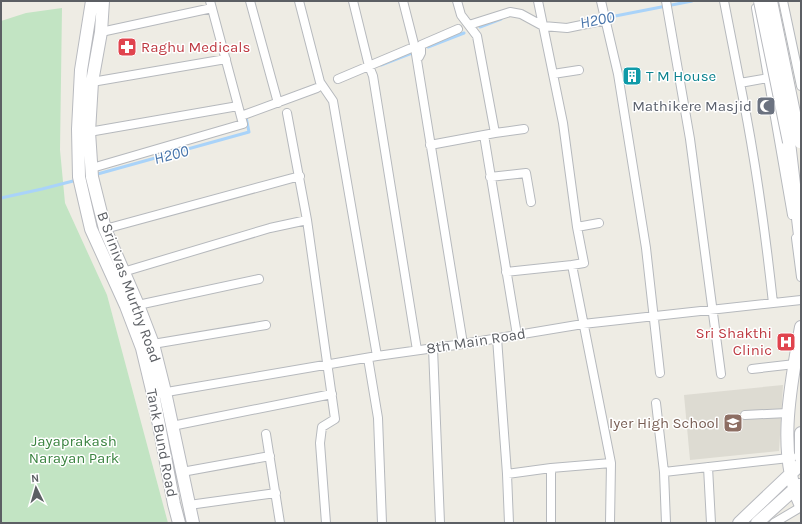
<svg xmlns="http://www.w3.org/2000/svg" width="802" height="524" font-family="Karla,sans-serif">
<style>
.education{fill:#dddbd2}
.green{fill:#c2e4c3}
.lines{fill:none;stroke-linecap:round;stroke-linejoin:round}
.stream{stroke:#a9d3f9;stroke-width:3}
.street-casing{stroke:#b6b9bd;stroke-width:10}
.secondary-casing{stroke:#b8babf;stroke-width:14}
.street{stroke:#fff;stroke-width:8}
.secondary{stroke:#fff;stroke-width:12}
.secondary-bridge-casing{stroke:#b8babf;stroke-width:14;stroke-linecap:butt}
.secondary-bridge{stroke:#fff;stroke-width:12}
.labels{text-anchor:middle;stroke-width:3;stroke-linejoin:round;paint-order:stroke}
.health-label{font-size:15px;fill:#be3a42;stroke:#fff;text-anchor:start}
.culture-label{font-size:15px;fill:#0d838f;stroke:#fff;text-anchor:start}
.worship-label{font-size:15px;fill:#5b616d;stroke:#fff;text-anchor:end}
.street-label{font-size:15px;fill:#5c5f64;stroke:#fff}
.education-label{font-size:15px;fill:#785e54;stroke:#fff;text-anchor:end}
.park-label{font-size:15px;fill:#3b8441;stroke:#fff}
.water-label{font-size:16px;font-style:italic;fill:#4774aa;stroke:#fff}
</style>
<rect width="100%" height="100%" fill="#eeece4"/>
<path class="education" d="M 783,385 L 779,451 L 690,460 L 684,395 Z"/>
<path class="green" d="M 62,8 L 60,150 L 65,203 L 107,295 L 168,523 L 1,523 L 1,21 L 26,13 Z"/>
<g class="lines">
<path class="stream" d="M 605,18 L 692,1
M 480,27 L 501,19
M 428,47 L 464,33
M 381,65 L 412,53
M 94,175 L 249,132 L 246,117 L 249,116
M 1,198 L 42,189 L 77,180"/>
<g class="street-casing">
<path id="street" d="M 250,1 L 278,103
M 299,1 L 320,82 L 333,101 L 377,356
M 353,1 L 369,66 L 373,76 L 417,350
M 403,1 L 415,48 L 463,344
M 457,1 L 461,15 L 477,36 L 495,133 L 484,135 L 517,335
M 601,1 L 618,74 L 646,248 L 660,373
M 666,1 L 690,139 L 721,374
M 724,1 L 740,83
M 783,1 L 801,86
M 756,8 L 792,215
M 469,25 L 510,12 L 521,14 L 543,26 L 567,28 L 606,20
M 101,32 L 212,8
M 419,57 L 421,53 L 421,45 L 458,29
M 553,74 L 579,70
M 768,78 L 740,83 C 755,156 765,229 773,303
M 338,79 L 409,49
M 92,82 L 226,59
M 287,113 L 307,220 L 335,419 L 322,427 L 320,443 L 326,523
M 241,116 L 317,88
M 89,132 L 238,106
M 495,133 L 524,129
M 430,145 L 484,135
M 92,168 L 243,124 L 210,1
M 490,177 L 526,173 L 531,202
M 577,227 L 599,223
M 105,229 L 300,176
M 796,238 L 801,277
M 572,265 L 611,463 L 610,523
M 123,272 L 270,228 L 307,220
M 506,272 L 572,265 L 584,263 L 577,227 L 563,123 L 538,1
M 138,305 L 259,279
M 497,338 L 507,474 L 509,523
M 153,344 L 266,325
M 433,348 L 440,523
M 368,358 L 378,418 L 382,523
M 752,369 L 795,364
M 161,393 L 377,356 L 463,344 L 583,324 L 801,300
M 656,403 L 664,472 L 666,523
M 745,415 L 788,413
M 172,426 L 332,394
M 266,434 L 280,523
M 708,467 L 711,523
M 551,468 L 551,523
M 182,472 L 270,456
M 664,472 L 789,458 L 792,457
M 507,474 L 551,468 L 611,463
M 189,505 L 276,493
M 774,523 L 801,507"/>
</g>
<g class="secondary-casing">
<path id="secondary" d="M 92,1 L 81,70 L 78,129 L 79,177 L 91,229 L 126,306 L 142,348 L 153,394 L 174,504 L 179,523
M 103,1 L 101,32 L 92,82 L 89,132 L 92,177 L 105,229 L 138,305 L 153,344 L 165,392 L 193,523
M 789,142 L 801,244
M 801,327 C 791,383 776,453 801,506
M 801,433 L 801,458
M 739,523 L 801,464
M 757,523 L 799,485"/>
</g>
<use href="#street" class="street"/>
<use href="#secondary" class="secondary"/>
<g class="secondary-bridge-casing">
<path id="secondary-bridge" d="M 760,1 L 789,142
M 771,1 L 800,142"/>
</g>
<use href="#secondary-bridge" class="secondary-bridge"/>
</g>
<defs>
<g id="pharmacy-square" transform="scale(1)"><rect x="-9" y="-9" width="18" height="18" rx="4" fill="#e0444e" stroke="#fff"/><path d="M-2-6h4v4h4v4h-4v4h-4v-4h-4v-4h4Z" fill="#fff"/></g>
<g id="building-square" transform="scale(1)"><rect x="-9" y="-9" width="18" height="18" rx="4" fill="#0f9aa8" stroke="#fff"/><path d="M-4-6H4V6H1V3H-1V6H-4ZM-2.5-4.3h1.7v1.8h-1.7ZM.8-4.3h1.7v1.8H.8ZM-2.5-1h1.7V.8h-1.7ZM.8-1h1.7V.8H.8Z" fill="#fff"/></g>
<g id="mosque-square" transform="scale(1)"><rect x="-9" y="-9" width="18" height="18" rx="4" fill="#6b7280" stroke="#fff"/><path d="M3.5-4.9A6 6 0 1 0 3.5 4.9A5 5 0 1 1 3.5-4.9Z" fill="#fff"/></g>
<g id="hospital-square" transform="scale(1)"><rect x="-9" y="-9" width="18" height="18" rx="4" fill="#e0444e" stroke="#fff"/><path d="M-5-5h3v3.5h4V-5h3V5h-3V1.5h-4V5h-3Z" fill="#fff"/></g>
<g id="school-square" transform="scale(1)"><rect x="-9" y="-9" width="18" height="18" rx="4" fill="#8d6e63" stroke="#fff"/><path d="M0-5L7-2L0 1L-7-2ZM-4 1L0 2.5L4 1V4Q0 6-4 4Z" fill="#fff"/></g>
</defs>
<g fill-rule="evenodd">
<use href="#pharmacy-square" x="127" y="47"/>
<use href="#building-square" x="632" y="76"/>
<use href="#mosque-square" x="766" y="106"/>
<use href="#hospital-square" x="786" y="342"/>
<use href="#school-square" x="733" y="423"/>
</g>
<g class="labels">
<g class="health-label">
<text x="141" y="52">Raghu Medicals</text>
<text x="772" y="338" text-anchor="end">Sri Shakthi<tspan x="772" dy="17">Clinic</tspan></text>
</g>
<g class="culture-label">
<text x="646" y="81">T M House</text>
</g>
<g class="worship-label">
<text x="752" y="111">Mathikere Masjid</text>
</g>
<g class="street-label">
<text transform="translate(129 287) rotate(70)" y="5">B Srinivas Murthy Road</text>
<text transform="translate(476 341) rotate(-9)" y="5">8th Main Road</text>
<text transform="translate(162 443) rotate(79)" y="5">Tank Bund Road</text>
</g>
<g class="education-label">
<text x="719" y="428">Iyer High School</text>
</g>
<g class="park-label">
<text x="74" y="446">Jayaprakash<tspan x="74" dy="17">Narayan Park</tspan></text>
</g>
<g class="water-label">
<text transform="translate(597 19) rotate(-11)" y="6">H200</text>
<text transform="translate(171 154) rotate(-15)" y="6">H200</text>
</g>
</g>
<rect width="802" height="524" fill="none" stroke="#5c5f64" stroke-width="4"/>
<g transform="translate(36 488) rotate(355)" stroke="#ffffff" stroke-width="3" paint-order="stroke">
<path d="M0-3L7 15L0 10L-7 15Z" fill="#5c5f64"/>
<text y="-6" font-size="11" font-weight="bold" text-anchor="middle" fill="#5c5f64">N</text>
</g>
</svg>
